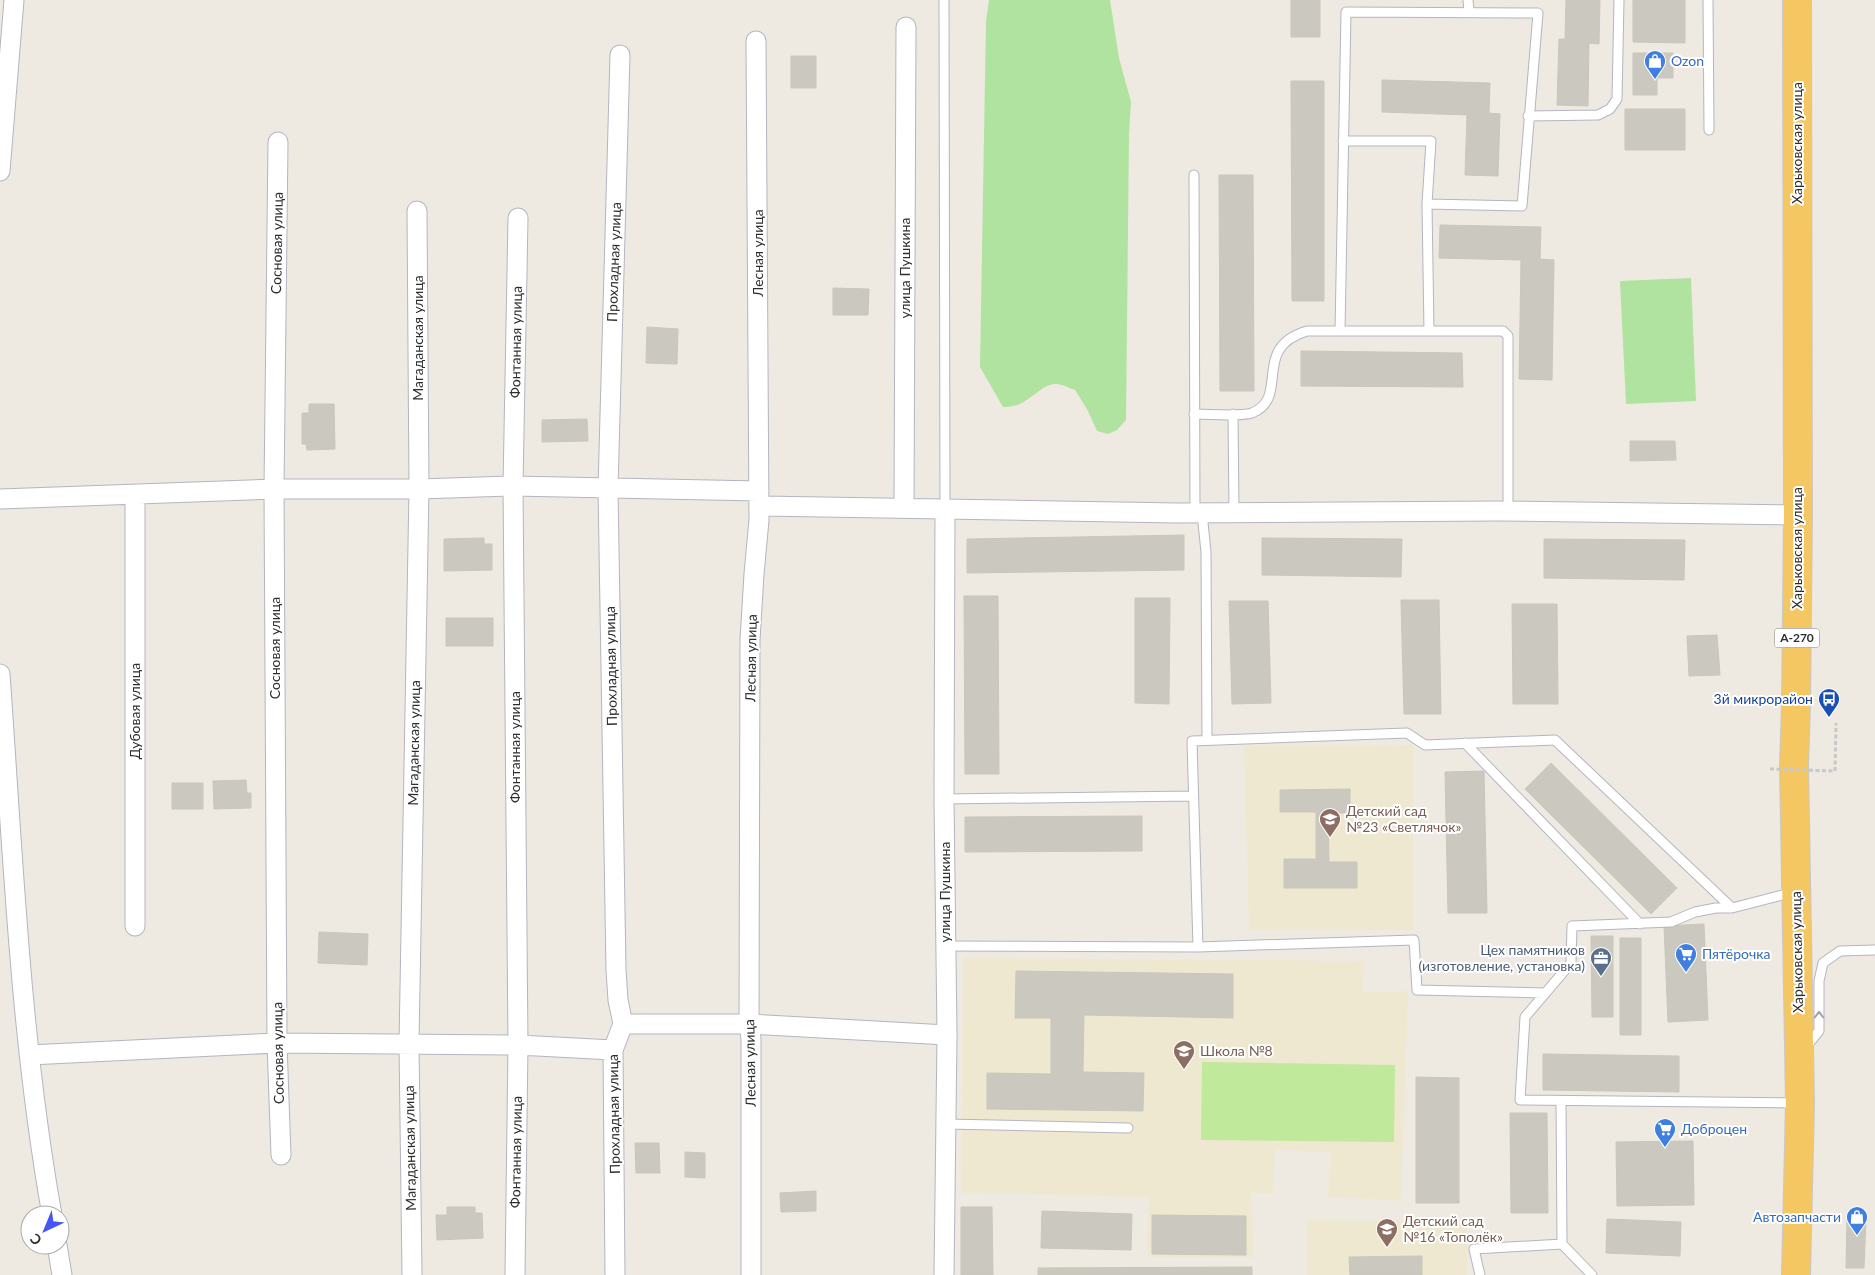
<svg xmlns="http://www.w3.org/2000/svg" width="1875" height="1275" font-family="Lato,sans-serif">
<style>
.education{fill:#efe8d1}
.green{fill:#afe39f}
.pitch{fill:#c0e99c}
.building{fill:#cac8bf;stroke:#cac6ba}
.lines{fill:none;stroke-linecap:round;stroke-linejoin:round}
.service-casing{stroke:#b4b5c0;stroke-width:11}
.minor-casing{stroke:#b4b5c0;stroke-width:21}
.trunk-casing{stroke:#c8c8c8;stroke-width:30}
.path{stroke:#c8c8c8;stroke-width:3;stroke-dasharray:4 2.5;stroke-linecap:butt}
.service{stroke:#fff;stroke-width:9}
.minor{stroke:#fff;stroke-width:19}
.trunk{stroke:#f4c763;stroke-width:28}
.path-bridge{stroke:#c8c8c8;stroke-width:3;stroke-dasharray:4 2.5;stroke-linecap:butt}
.oneway{stroke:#a0a0a0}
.labels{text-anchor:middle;stroke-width:4;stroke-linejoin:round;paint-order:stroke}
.shield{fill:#fff;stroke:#6c6c6c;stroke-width:1}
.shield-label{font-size:12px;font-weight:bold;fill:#2d2d2d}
.shop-label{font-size:14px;fill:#366cbe;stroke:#fff;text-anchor:start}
.street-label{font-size:14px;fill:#2d2d2d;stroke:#fff}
.transit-label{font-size:14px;fill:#164399;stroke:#fff;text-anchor:end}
.education-label{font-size:14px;fill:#785e54;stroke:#fff;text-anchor:start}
.service-label{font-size:14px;fill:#4e5e75;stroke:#fff;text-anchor:end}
</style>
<rect width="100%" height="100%" fill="#eeeae1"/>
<path class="education" d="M 1413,745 L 1414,930 L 1249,930 L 1244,746 Z
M 963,958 L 1365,961 L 1362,992 L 1408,991 L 1401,1201 L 1328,1197 L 1331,1153 L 1275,1149 L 1273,1193 L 1251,1193 L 1254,1257 L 1147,1257 L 1149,1197 L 961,1193 Z
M 1307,1220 L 1467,1221 L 1467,1275 L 1307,1275 Z"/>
<path class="green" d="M 989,0 L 1110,0 L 1119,58 L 1131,102 L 1129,135 L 1126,420 L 1117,430 L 1108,434 L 1097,431 L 1087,409 L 1075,390 C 1069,388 1062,384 1056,384 C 1040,383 1027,409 1003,407 L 980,367 L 986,21 Z
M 1691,278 L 1696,401 L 1626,404 L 1620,281 Z"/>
<path class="pitch" d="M 1202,1062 L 1395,1065 L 1394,1142 L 1201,1140 Z"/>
<path class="building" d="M 1291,0 L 1320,0 L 1320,37 L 1291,37 Z
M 1566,0 L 1600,0 L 1599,44 L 1589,43 L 1588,106 L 1557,105 L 1559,39 L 1565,39 Z
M 1633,0 L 1685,0 L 1685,43 L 1633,42 Z
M 1633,53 L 1673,53 L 1673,78 L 1657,78 L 1657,95 L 1633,95 Z
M 791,56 L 816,56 L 816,88 L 791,88 Z
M 1382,80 L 1490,83 L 1489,113 L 1500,114 L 1498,176 L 1465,175 L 1467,115 L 1382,112 Z
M 1291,81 L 1324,81 L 1324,301 L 1292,301 Z
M 1625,109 L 1685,109 L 1685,150 L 1625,150 Z
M 1219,175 L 1253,175 L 1254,391 L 1220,391 Z
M 1440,225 L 1541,227 L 1540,259 L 1554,260 L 1552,380 L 1519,379 L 1521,260 L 1439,258 Z
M 833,288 L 869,289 L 868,315 L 833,315 Z
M 647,327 L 678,329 L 677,364 L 646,363 Z
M 1301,351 L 1462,353 L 1463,387 L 1301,386 Z
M 309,404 L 334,404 L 335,449 L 307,450 L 306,444 L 302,444 L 302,413 L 309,413 Z
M 587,419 L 588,441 L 542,442 L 542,420 Z
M 1630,441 L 1675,441 L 1676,460 L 1630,461 Z
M 1184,535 L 1184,570 L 967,573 L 967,539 Z
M 484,538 L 484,544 L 492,544 L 492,570 L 444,571 L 444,539 Z
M 1262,538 L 1402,539 L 1401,577 L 1262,575 Z
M 1544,539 L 1685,540 L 1684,580 L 1544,578 Z
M 964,596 L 998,596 L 999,774 L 965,774 Z
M 1135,598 L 1170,598 L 1169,704 L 1135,703 Z
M 1401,600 L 1439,600 L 1441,714 L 1404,714 Z
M 1229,601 L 1268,601 L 1271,703 L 1232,704 Z
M 1512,604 L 1557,604 L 1558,704 L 1513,704 Z
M 446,618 L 493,618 L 493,646 L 446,646 Z
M 1717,635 L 1720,675 L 1689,676 L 1687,636 Z
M 1551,763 L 1677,888 L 1651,914 L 1525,789 Z
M 1484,771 L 1487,913 L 1448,913 L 1445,772 Z
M 246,780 L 247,793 L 251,793 L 251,808 L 214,809 L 213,781 Z
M 172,783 L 203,783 L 203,809 L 172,809 Z
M 1350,789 L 1350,813 L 1328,813 L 1329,862 L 1357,862 L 1357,888 L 1284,888 L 1284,859 L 1316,859 L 1316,812 L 1280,812 L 1280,790 Z
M 1142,816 L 1142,851 L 965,852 L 965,817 Z
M 1704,924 L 1708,1020 L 1668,1022 L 1664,926 Z
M 319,932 L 368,934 L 367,965 L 318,963 Z
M 1591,936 L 1613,936 L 1613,1017 L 1592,1017 Z
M 1620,938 L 1641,938 L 1641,1035 L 1620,1035 Z
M 1016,971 L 1233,974 L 1233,1018 L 1084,1015 L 1083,1072 L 1144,1073 L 1143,1111 L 987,1109 L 987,1073 L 1051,1074 L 1051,1018 L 1015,1018 Z
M 1543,1054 L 1679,1056 L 1679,1092 L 1543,1090 Z
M 1416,1077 L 1459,1078 L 1459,1203 L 1416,1203 Z
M 1510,1113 L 1547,1113 L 1548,1213 L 1511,1213 Z
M 1693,1141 L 1694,1205 L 1617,1206 L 1616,1142 Z
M 635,1143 L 659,1143 L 660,1173 L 636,1173 Z
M 685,1152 L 705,1153 L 705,1178 L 685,1177 Z
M 816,1191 L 816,1211 L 781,1212 L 780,1193 Z
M 447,1207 L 475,1207 L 475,1213 L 482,1213 L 483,1238 L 437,1240 L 436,1215 L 447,1215 Z
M 961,1207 L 992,1207 L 993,1275 L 961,1275 Z
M 1042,1211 L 1132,1214 L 1131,1250 L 1041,1248 Z
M 1152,1215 L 1246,1216 L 1246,1255 L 1152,1254 Z
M 1847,1217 L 1866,1217 L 1864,1268 L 1846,1268 Z
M 1607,1219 L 1681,1222 L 1680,1256 L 1606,1253 Z
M 1422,1256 L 1422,1275 L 1350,1275 L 1349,1257 Z
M 1252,1267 L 1252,1275 L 1038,1275 L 1038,1268 Z"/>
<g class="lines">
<g class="service-casing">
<path id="service" d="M 944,0 L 945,509
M 1468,0 L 1469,11
M 1708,0 L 1709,130
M 1528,116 L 1598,115 L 1610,109 L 1617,99 L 1619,0
M 1343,141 L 1431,141 L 1427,204 L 1429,331
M 1194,175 L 1195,513
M 1340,331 L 1346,12 L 1538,13 L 1522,206 L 1427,204
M 1194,414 C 1209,414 1240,417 1252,413 C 1291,397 1250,348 1307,331 L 1503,331 L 1508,336 L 1508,511
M 1233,414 L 1234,513
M 1202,513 L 1206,552 L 1207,740
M 1465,743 L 1640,924
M 944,799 L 1193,796
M 1794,892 L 1732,908 L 1716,908 L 1695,912 L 1671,922 L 1572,926 L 1571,963 L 1525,1017 L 1520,1100 L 1797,1103
M 945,946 L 1198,947
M 1545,993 L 1417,990 L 1414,940 L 1198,947 L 1192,741 L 1407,733 L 1425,745 L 1555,740 L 1732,908
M 1806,1047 L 1819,1031 L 1819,981 L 1823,963 L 1840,951 L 1875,950
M 1561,1101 L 1562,1244 L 1592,1275
M 946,1124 L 1128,1128
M 1480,1275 L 1474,1249 L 1562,1244"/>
</g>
<g class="minor-casing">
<path id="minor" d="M 278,142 L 274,489 L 277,1043 L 281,1155
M 0,171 L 14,0
M 135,495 L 135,926
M 0,499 L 274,489 L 419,489 L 513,486 L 759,491
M 759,506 L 1177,513 L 1498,511 L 1798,515
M 904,508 L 906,27
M 0,674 C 13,855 20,1036 52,1215
M 623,1024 L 749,1024 L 947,1035
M 29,1055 L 277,1043 L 518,1045 L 613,1050
M 57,1245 L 62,1275
M 412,1275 L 409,1043 L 419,489 L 417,211
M 515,1275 L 518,1045 L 513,486 L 518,218
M 615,1275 L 613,1050 L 623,1024 L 618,1000 L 616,970 L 608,488 L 620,55
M 751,1275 L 751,1039 L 749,1024 L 750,640 L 754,574 L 759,520 L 756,41
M 944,1275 L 947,1035 L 944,799 L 945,509"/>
</g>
<g class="trunk-casing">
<path id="trunk" d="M 1796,1275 L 1800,1103 L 1794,765 L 1796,704 L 1798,515 L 1797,0"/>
</g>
<path class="path" d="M 1835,771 L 1836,723"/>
<use href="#service" class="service"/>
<use href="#minor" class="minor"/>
<use href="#trunk" class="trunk"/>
<path class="path-bridge" d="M 1770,769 L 1835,771"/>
</g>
<defs><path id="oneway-chevron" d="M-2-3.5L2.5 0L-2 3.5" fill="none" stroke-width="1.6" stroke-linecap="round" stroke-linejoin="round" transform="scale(1.25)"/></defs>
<use class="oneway" href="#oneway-chevron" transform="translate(1819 1015) rotate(-90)"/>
<defs>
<g id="shop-pin" transform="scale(1.125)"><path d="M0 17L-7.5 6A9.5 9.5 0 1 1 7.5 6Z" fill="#3f7fe0" stroke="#fff"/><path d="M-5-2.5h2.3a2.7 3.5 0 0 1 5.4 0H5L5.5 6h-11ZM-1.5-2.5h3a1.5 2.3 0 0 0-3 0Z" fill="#fff"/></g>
<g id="bus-pin" transform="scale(1.125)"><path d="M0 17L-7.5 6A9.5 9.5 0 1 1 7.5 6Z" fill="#1a4fb4" stroke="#fff"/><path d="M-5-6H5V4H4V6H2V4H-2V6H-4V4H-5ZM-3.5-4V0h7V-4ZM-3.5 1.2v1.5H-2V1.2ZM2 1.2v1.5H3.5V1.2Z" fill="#fff"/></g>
<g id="school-pin" transform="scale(1.125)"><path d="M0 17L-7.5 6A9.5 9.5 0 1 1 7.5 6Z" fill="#8d6e63" stroke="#fff"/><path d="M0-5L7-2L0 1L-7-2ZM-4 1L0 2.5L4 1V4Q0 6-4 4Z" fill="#fff"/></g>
<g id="supermarket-pin" transform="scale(1.125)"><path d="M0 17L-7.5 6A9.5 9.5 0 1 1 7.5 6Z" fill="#3f7fe0" stroke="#fff"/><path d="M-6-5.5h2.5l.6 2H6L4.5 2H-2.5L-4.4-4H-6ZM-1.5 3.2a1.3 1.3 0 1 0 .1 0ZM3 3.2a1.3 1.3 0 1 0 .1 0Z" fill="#fff"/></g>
<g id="office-pin" transform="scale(1.125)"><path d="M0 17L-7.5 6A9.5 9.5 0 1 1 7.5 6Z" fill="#5c6f8a" stroke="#fff"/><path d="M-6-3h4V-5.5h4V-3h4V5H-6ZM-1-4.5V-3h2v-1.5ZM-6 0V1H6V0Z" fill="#fff"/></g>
</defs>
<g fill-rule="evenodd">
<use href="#shop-pin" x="1655" y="61"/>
<use href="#bus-pin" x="1829" y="699"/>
<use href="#school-pin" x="1330" y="819"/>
<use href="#supermarket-pin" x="1686" y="954"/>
<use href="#office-pin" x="1601" y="958"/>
<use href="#school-pin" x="1184" y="1051"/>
<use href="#supermarket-pin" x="1665" y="1129"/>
<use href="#shop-pin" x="1857" y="1217"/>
<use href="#school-pin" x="1387" y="1229"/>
</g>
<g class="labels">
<rect class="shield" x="1774.5" y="628.5" width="45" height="19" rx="4"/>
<g class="shield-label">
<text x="1797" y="642">А-270</text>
</g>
<g class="shop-label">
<text x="1671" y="66">Ozon</text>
<text x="1702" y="959">Пятёрочка</text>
<text x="1681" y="1134">Доброцен</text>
<text x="1841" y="1222" text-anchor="end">Автозапчасти</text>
</g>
<g class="street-label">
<text transform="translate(1797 143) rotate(-90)" y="5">Харьковская улица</text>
<text transform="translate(277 243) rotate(-89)" y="5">Сосновая улица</text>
<text transform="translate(758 253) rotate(-90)" y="5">Лесная улица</text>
<text transform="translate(614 262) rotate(-88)" y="5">Прохладная улица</text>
<text transform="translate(905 268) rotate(-90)" y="5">улица Пушкина</text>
<text transform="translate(418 338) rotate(-90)" y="5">Магаданская улица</text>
<text transform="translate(516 342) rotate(-89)" y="5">Фонтанная улица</text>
<text transform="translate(1797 548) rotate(-90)" y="5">Харьковская улица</text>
<text transform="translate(275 648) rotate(-90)" y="5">Сосновая улица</text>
<text transform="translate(751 658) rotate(-89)" y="5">Лесная улица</text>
<text transform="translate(611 666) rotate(-91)" y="5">Прохладная улица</text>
<text transform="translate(135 711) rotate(-90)" y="5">Дубовая улица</text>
<text transform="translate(414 743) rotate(-89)" y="5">Магаданская улица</text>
<text transform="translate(515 747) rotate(-90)" y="5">Фонтанная улица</text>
<text transform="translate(945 892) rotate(-90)" y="5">улица Пушкина</text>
<text transform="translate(1797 952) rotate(-91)" y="5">Харьковская улица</text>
<text transform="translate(278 1053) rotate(-91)" y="5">Сосновая улица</text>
<text transform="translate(750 1063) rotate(-91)" y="5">Лесная улица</text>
<text transform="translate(614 1114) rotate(-91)" y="5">Прохладная улица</text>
<text transform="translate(410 1148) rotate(-91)" y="5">Магаданская улица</text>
<text transform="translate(516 1152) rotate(-89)" y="5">Фонтанная улица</text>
</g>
<g class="transit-label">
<text x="1813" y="704">3й микрорайон</text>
</g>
<g class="education-label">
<text x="1346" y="816">Детский сад<tspan x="1346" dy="16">№23 «Светлячок»</tspan></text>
<text x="1200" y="1056">Школа №8</text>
<text x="1403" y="1226">Детский сад<tspan x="1403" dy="16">№16 «Тополёк»</tspan></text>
</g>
<g class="service-label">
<text x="1585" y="955">Цех памятников<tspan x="1585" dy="16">(изготовление, установка)</tspan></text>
</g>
</g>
<g transform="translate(45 1230) rotate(224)"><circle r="24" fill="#ffffff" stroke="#ababab"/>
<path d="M0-4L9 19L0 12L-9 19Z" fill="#4755f5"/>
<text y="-8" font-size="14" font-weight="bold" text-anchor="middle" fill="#2d2d2d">С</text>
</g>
</svg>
